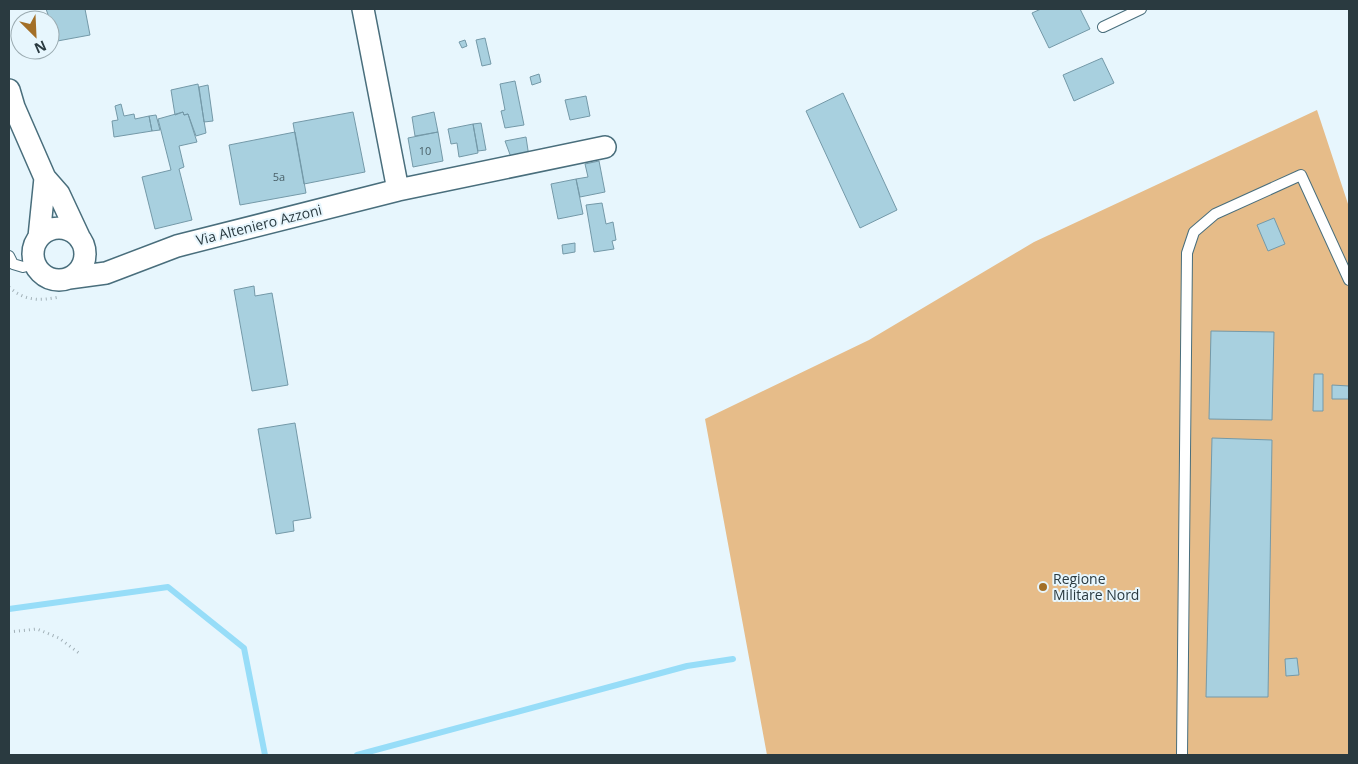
<svg xmlns="http://www.w3.org/2000/svg" width="1358" height="764" font-family="'Open Sans',sans-serif">
<style>
.green{fill:#e6bc89}
.lines{fill:none;stroke-linecap:round;stroke-linejoin:round}
.stream{stroke:#97ddf8;stroke-width:6}
.building{fill:#a8d0df;stroke:#7499a8}
.lane-casing{stroke:#496e7c;stroke-width:12}
.street-casing{stroke:#496e7c;stroke-width:24}
.path{stroke:#a2b1b8;stroke-width:3;stroke-dasharray:1 4;stroke-linecap:butt}
.lane{stroke:#fff;stroke-width:10}
.street{stroke:#fff;stroke-width:21}
.poi-dot{fill:#a36f27;stroke:#e7f6fd;stroke-width:2}
.labels{text-anchor:middle;stroke-width:4;stroke-linejoin:round;paint-order:stroke}
.number-label{font-size:11px;fill:#4a6068}
.street-label{font-size:14px;fill:#2a3a40;stroke:#e7f6fd}
.poi-label{font-size:14px;fill:#2a3a40;stroke:#e7f6fd;text-anchor:start}
</style>
<rect width="100%" height="100%" fill="#e7f6fd"/>
<path class="green" d="M 1317,110 L 1349,207 L 1349,755 L 767,755 L 705,419 L 869,340 L 1034,242 Z"/>
<g class="lines">
<path class="stream" d="M 9,609 L 168,587 L 244,648 L 265,755
M 357,755 L 687,666 L 733,659"/>
</g>
<path class="building" d="M 46,9 L 85,9 L 90,35 L 52,42 L 50,20 Z
M 1041,9 L 1080,9 L 1090,29 L 1049,48 L 1032,13 Z
M 485,38 L 491,64 L 482,66 L 476,40 Z
M 465,40 L 467,46 L 462,48 L 459,42 Z
M 1102,58 L 1114,83 L 1074,101 L 1063,75 Z
M 539,74 L 541,82 L 532,85 L 530,77 Z
M 515,81 L 524,125 L 505,128 L 501,111 L 505,110 L 500,84 Z
M 198,84 L 206,133 L 196,136 L 188,114 L 184,115 L 183,112 L 175,115 L 171,90 Z
M 208,85 L 213,121 L 204,122 L 199,87 Z
M 843,93 L 897,210 L 860,228 L 806,111 Z
M 586,96 L 590,116 L 570,120 L 565,100 Z
M 121,104 L 124,116 L 134,114 L 135,119 L 149,116 L 152,131 L 114,137 L 112,121 L 118,120 L 115,106 Z
M 183,112 L 184,115 L 188,114 L 197,142 L 179,146 L 184,167 L 179,169 L 192,220 L 155,229 L 142,177 L 171,170 L 158,119 Z
M 353,112 L 365,172 L 304,184 L 293,123 Z
M 434,112 L 438,132 L 415,136 L 412,117 Z
M 156,115 L 160,130 L 152,131 L 149,116 Z
M 481,123 L 486,150 L 478,151 L 473,124 Z
M 473,124 L 478,153 L 459,157 L 457,143 L 451,144 L 448,129 Z
M 295,132 L 306,193 L 240,205 L 229,145 Z
M 438,132 L 443,161 L 413,167 L 408,138 Z
M 526,137 L 529,157 L 512,160 L 505,141 Z
M 599,161 L 605,192 L 580,197 L 576,179 L 588,177 L 585,164 Z
M 576,179 L 583,214 L 558,219 L 551,184 Z
M 602,203 L 606,224 L 613,222 L 616,240 L 612,241 L 614,249 L 594,252 L 586,205 Z
M 1274,218 L 1285,244 L 1268,251 L 1257,225 Z
M 575,243 L 575,252 L 563,254 L 562,245 Z
M 254,286 L 255,296 L 272,293 L 288,385 L 252,391 L 234,290 Z
M 1211,331 L 1274,332 L 1272,420 L 1209,419 Z
M 1314,374 L 1323,374 L 1323,411 L 1313,411 Z
M 1332,385 L 1349,386 L 1349,399 L 1332,399 Z
M 295,423 L 311,518 L 293,521 L 294,531 L 276,534 L 258,429 Z
M 1212,438 L 1272,440 L 1268,697 L 1206,697 Z
M 1297,658 L 1299,675 L 1286,676 L 1285,659 Z"/>
<g class="lines">
<g class="lane-casing">
<path id="lane" d="M 1103,27 L 1141,9
M 9,256 L 13,264 L 23,267 L 35,264
M 1182,755 L 1187,253 L 1194,232 L 1215,214 L 1301,175 L 1349,280"/>
</g>
<g class="street-casing">
<path id="street" d="M 363,9 L 398,190
M 9,90 L 14,107 L 45,178 L 59,194 L 80,239
M33 254a26 26 0 1 1 52 0a26 26 0 1 1-52 0Z
M 39,237 L 45,178
M 69,278 L 106,273 L 177,246 L 398,190 L 605,147"/>
</g>
<path class="path" d="M 9,287 C 24,301 40,301 59,297
M 9,632 L 37,629 L 59,638 L 79,653"/>
<use href="#lane" class="lane"/>
<use href="#street" class="street"/>
</g>
<circle class="poi-dot" cx="1043" cy="587" r="5"/>
<g class="labels">
<g class="number-label">
<text x="425" y="155">10</text>
<text x="279" y="181">5a</text>
</g>
<g class="street-label">
<text transform="translate(259 225) rotate(-14)" y="5">Via Alteniero Azzoni</text>
</g>
<g class="poi-label">
<text x="1053" y="584">Regione<tspan x="1053" dy="16">Militare Nord</tspan></text>
</g>
</g>
<rect width="1358" height="764" fill="none" stroke="#2a3a40" stroke-width="20"/>
<g transform="translate(35 35) rotate(156)"><circle r="24" fill="#e7f6fd" stroke="#9babb1"/>
<path d="M0-4L9 19L0 12L-9 19Z" fill="#a36f27"/>
<text y="-8" font-size="14" font-weight="bold" text-anchor="middle" fill="#2a3a40">N</text>
</g>
</svg>
